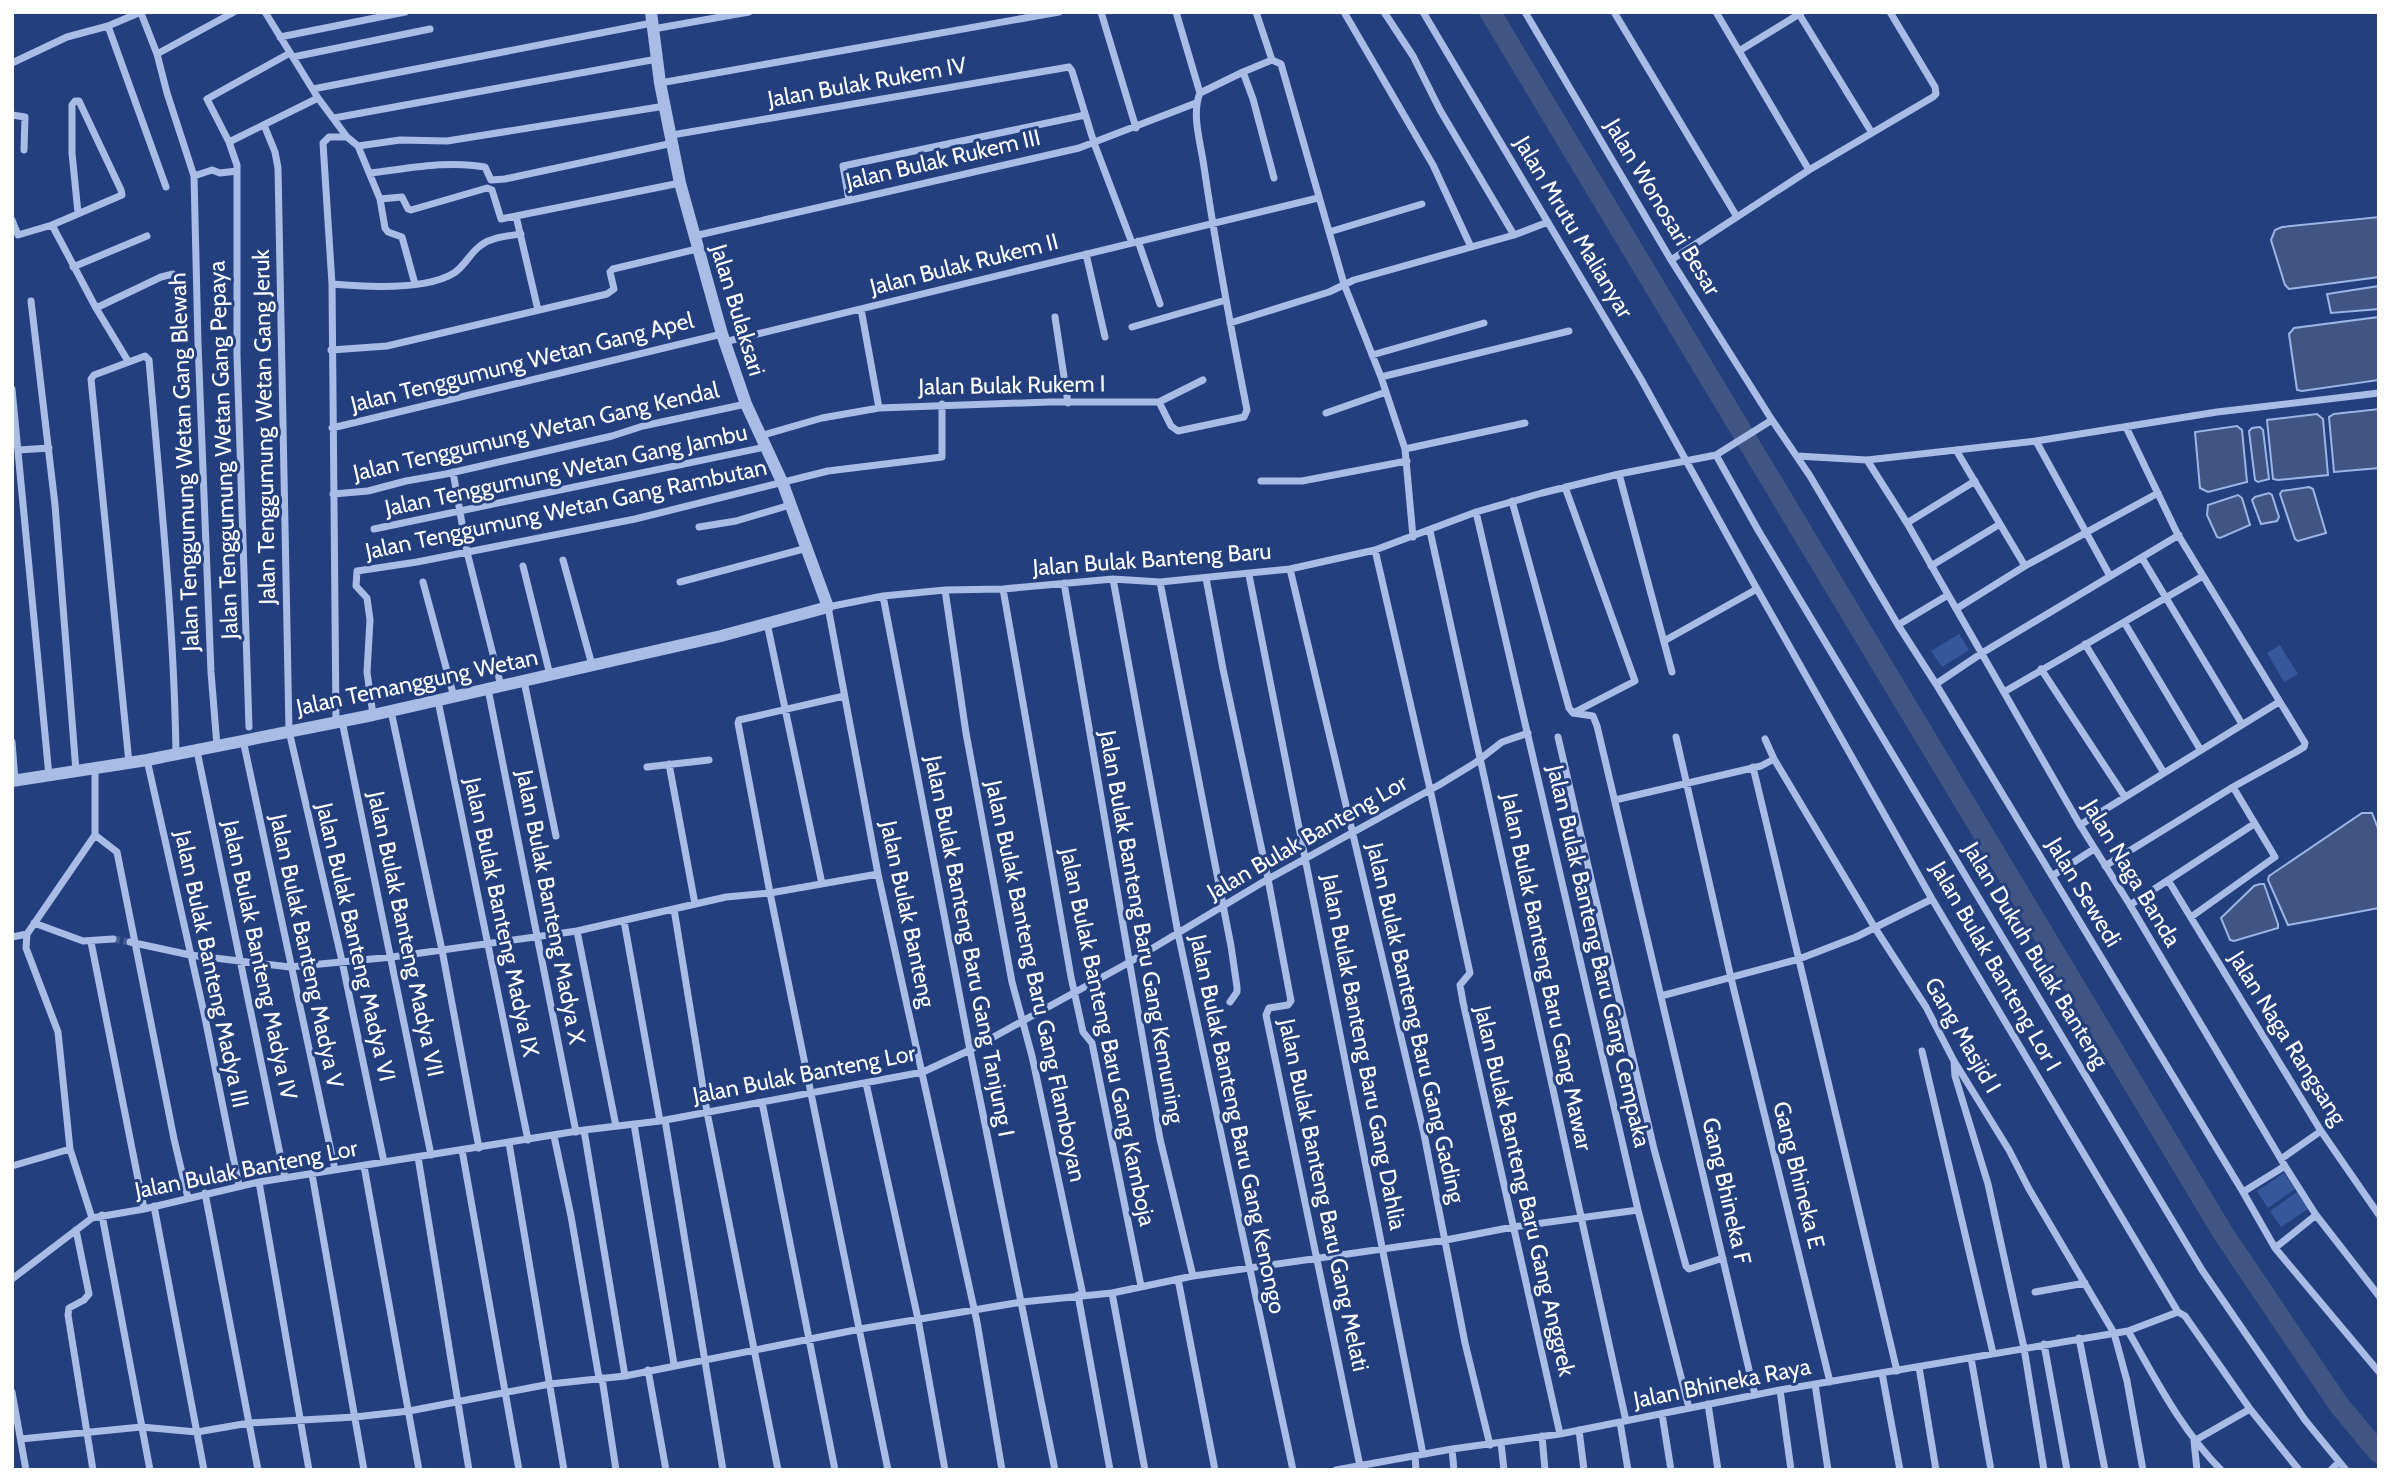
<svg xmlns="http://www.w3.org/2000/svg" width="2391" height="1482" font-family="Cabin,sans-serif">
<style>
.green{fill:#36579c}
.water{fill:#405583;stroke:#9cb5e7;stroke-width:2}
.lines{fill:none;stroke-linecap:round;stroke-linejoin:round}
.river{stroke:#405583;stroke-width:21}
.minor-tunnel{stroke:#445c91;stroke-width:7;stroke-dasharray:7 3.5;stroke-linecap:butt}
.minor{stroke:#a8bce6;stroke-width:7}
.tertiary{stroke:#a8bce6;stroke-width:12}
.labels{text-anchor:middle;stroke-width:6;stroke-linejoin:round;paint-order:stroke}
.street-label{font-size:23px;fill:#fff;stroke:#233f7e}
</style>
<rect width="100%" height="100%" fill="#233f7e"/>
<path class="green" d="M 1959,634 L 1969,650 L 1942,667 L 1931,651 Z
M 2280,645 L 2298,674 L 2284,682 L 2267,653 Z
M 2284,1173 L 2295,1189 L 2268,1208 L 2257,1191 Z
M 2297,1192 L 2308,1209 L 2281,1227 L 2270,1211 Z"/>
<path class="water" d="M 2379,217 L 2379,277 L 2289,289 L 2285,285 L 2271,240 L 2275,230 L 2282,227 Z
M 2379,286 L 2379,309 L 2331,313 L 2327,294 Z
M 2379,317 L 2379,380 L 2302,391 L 2297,390 L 2289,334 L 2294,328 Z
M 2379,409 L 2379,468 L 2334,472 L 2329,417 L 2334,414 Z
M 2317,414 L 2323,419 L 2328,475 L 2278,480 L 2273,479 L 2267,420 Z
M 2237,426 L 2242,430 L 2247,482 L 2208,492 L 2200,488 L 2195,432 Z
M 2260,427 L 2263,430 L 2269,479 L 2258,482 L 2255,480 L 2249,431 L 2252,428 Z
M 2309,487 L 2313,489 L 2326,533 L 2298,541 L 2295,539 L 2280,494 L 2282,491 Z
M 2269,493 L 2272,495 L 2279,517 L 2277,521 L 2261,524 L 2252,500 L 2255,497 Z
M 2238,495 L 2242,498 L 2250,525 L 2220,538 L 2217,537 L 2207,515 L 2208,505 Z
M 2362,813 L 2372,813 L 2379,831 L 2379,908 L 2288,925 L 2268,880 L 2269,876 Z
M 2260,884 L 2264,884 L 2278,924 L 2278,928 L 2234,941 L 2230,940 L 2221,918 L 2254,886 Z"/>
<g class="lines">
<path class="river" d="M 1490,12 L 2223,1233 L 2339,1405 L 2379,1453"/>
<path class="minor-tunnel" d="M 113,939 L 130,942"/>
<path class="minor" d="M 265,12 L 318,98 L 347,137 L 358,146 L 380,199 L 385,228 L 388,232 L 402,237 L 415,284
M 1101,12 L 1136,128
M 1256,12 L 1272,60 L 1281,64 L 1344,284 L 1381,377 L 1405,449 L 1413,537
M 1344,12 L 1433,165 L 1471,247
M 1384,12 L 1413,56 L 1440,110 L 1514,235
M 1423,12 L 1641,379 L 1757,589 L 1932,899 L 2178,1312 L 2185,1316 L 2250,1409 L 2299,1470
M 1525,12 L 1671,260 L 1772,420 L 1810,476 L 1898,625 L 1936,684 L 2243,1192 L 2275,1248 L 2379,1372
M 1614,12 L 1737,217
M 1716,12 L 1809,170
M 141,13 L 157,54 L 167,93 L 194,176 L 198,343 L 211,672 L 217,746
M 1799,14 L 1872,133
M 108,26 L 166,187
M 653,29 L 749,12
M 280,37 L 405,12
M 1739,51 L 1801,13
M 157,54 L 234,12
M 293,57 L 430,29
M 12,63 L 67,37 L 108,26 L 141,12
M 1243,72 L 1272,60
M 660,83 L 1059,12
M 313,89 L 652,23
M 1200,93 L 1243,72 L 1253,99 L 1274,178
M 12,115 L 25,117 L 24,150
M 334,118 L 657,59
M 264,125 L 275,152 L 278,168 L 289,731 L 342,961 L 384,1162
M 672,135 L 1069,67 L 1072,71 L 1094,143 L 1132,243
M 229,142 L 318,98
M 358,146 L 400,140 L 447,141 L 665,106
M 370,173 C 407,169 447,160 485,167 L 491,180 L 505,179 L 673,143
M 194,176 L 212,170 L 220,173 L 237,171
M 380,199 L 402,197 L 408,209 L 411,210 L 487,188 L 492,190 L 501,219 L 680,183
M 849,200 L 843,166 L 1085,115
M 516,216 L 538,310
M 12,220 L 18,235 L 52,225 L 96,308 L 128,361
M 52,225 L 122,195 L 121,190 L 79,101 L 75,101 L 72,105 L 72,153 L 78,213
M 1329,232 L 1422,204
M 694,236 L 1079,148 L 1196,103
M 1138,241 L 1160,304
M 1086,254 L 1105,337
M 1671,260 L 1809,170 L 1933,97 L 1936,94 L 1935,87 L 1890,12
M 73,267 L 147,236
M 332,284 C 365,287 425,291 454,273 C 465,266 470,253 480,246 C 491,237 508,236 521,234
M 31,301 L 55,505 L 76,771
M 96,308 L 161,277 L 173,274
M 861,309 L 879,408
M 1055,317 L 1068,403
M 1230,323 L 1329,292 L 1354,280 L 1514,235 L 1548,222
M 1132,327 L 1226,300
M 724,342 L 1318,198
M 331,350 L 387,346 L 607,294 L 614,289 L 610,272 L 613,269 L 697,249
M 1372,355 L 1484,323
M 1381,377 L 1569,331
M 12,389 L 49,776
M 1159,402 L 1203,380
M 1326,413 L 1386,392
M 332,428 L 722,334
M 760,436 L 822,418 L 879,408 L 1049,402 L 1159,402 L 1171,426 L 1178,431 L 1244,417 L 1247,410 C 1231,329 1216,248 1204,167 C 1201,144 1191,114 1200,93 L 1176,12
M 2036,441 L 2110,576
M 1405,449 L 1525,423
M 19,450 L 49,448
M 1956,450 L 2025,566
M 1716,455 L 1758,530 L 2202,1270 L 2305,1420 L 2346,1470
M 1797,456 L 1867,460 L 2036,441 L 2217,412 L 2379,393
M 1867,460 L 1907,523 L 2080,825 L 2130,905 L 2285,1166 L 2316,1215 L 2379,1296
M 453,472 L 467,552 L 501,686
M 1619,474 L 1672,672
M 1261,481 L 1302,481 L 1407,461
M 1565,487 L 1635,681 L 1573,713
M 333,494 L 368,491 L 406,481 L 446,474 L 612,436 L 643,426 L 746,404
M 1512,501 L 1569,708 L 1573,713 L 1593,716 L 1597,726 L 1755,1395
M 1476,512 L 1638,1210 L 1689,1408
M 1907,523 L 1975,481
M 699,527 L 736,521 L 790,505
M 374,529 L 765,447
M 1430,531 L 1626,1421
M 1375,550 L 1430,789 L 1470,973 L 1460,985 L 1463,1002 L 1560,1434
M 2142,558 L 2242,724
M 563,560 L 592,665
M 523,566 L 550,675
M 1931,566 L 2000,524
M 1290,569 L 1424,1134 L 1465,1343 L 1490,1445
M 1249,575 L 1423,1454
M 1206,578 L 1223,669 L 1268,879 L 1291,1001 L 1288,1005 L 1269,1008 L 1266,1015 L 1360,1466
M 1113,579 L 1178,933 L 1293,1470
M 423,582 L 454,697
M 680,582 L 807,548
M 1160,582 L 1231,946 L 1237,987 L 1237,992 L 1230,1002
M 1064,583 L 1160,1139 L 1193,1276
M 1003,589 L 1071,977 L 1083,1032 L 1092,1043 L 1141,1286
M 945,590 L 966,733 L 1012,982 L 1032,1056 L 1083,1295
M 883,596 L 970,1050 L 1055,1470
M 1956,609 L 2025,566 L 2158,493
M 2124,622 L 2200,749
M 767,623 L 822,884
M 1898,625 L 1948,595
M 1664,641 L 1757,589
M 2085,644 L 2164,773
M 2041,669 L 2125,797
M 524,681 L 556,836
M 1936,684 L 1982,653 L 2179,535
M 488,689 L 576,1132
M 2004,692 L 2203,576
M 844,696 L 739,720 L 738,723 L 770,893 L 888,1470
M 438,701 L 528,1140
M 391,711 L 442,950 L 479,1148
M 373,715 L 367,672 L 370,620 L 367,598 L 356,586 L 357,571 L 417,562 L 635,519 L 828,471 L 942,457 L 942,404
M 342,721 L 431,1155
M 336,722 L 332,284 L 323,143 L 329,137 L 347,137
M 249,727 L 237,355 L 237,165 L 229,142 L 207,99 L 290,53
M 1558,737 L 1654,1149 L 1686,1266 L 1689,1269 L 1723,1258
M 1676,737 L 1731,978 L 1830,1382
M 1765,739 L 1774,759 L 1875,928 L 1926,1007 L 1954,1061 L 2009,1150 L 2029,1189 L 2114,1333 L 2127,1381 L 2143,1470
M 243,740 L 335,1170
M 12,742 L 15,780
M 197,751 L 285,1178
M 147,760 L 204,1013 L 239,1186
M 129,763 L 91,379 L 94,375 L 145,356 L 149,360 C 160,491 174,622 176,754
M 669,764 L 695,904
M 647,767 L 709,760
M 1753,767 L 1897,1371
M 1615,800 L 1761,766 L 1774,759
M 2080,825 L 2279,702
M 95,835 L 117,852 L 174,1139 L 188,1198
M 2105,866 L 2233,787 L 2296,752 L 2304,747 L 2305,743 L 2177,533 L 2126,427
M 2052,876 L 2094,849
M 2168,880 L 2321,1131 L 2379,1215
M 2130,905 L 2254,824
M 674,909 L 707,1112 L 778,1470
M 2191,917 L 2275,857 L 2233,787
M 624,921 L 660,1121
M 34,923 L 83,941 L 113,939
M 577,931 L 616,1126
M 12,937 L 27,934
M 91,942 L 144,1209
M 130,942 L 190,955 L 290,967 L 392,957 L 577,931 L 726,897 L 770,893 L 878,874
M 1661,996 L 1799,959 L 1856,937 L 1932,899
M 1922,1051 L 1993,1353
M 1954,1061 L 1955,1076 L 1988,1184 L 2024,1348 L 2044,1470
M 866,1083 L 918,1319 L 945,1470
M 762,1102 L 835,1470
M 665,1120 L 723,1470
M 634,1124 L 674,1364
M 584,1130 L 625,1376
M 554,1136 L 571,1216 L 599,1378
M 509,1143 L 564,1470
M 462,1150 L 519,1470
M 418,1157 L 469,1470
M 2281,1159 L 2321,1131
M 12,1166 L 70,1149
M 364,1166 L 419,1470
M 312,1174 L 364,1470
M 259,1182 L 309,1470
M 2243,1192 L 2285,1166
M 205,1193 L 258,1470
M 154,1206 L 204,1470
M 102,1215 L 150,1470
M 92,1218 L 70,1149 L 58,1032 L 26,948 L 27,934 L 95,835 L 95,768
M 76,1230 L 89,1294 L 84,1300 L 69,1308 L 68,1315 L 93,1470
M 2275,1248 L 2316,1215
M 12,1279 L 92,1218 L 144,1209 L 259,1182 L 584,1130 L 660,1121 L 923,1072 L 970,1050 L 1128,963 L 1268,879 L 1439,785 L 1475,763 L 1502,742 L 1528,733
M 1178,1279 L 1215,1470
M 2035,1292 L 2085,1283
M 1112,1293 L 1145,1470
M 1078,1295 L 1110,1470
M 2128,1331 C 2157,1381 2180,1428 2221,1470
M 2079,1338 L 2105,1470
M 2044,1344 L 2067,1470
M 1971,1358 L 1991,1470
M 1919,1367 L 1936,1470
M 648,1370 L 666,1470
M 1882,1373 L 1900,1470
M 602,1378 L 616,1470
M 1815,1384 L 1828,1470
M 1780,1390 L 1791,1470
M 12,1392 L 26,1470
M 1708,1404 L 1718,1470
M 1662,1414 L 1671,1470
M 1620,1422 L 1628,1470
M 1579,1430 L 1584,1470
M 1542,1436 L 1545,1470
M 21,1439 L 141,1427 L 197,1432 L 249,1423 L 355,1417 L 409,1411 L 550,1384 L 625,1376 L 860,1329 L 1022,1302 L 1112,1293 L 1193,1276 L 1446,1240 L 1513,1227 L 1638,1210
M 1501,1443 L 1504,1470
M 1452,1449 L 1454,1470
M 1415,1456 L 1416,1470
M 1002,1470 L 977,1322 L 878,874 L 828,607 L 883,596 L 945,590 L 1003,589 L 1113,579 L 1160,582 L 1290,569 L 1375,550 L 1476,512 L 1542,493 L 1619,474 L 1716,455 L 1772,420
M 1336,1470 L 1452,1449 L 1560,1434 L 1780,1390 L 2128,1331 L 2178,1312
M 2197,1470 L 2194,1441 L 2250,1409
M 2331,1470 L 2339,1462"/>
<path class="tertiary" d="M 12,781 L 147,760 L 373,715 L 721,636 L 828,607 L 783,484 L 746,404 L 722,334 L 680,183 L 660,83 L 651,12"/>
</g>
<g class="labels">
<g class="street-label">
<text transform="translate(867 82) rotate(-10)" y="8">Jalan Bulak Rukem IV</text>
<text transform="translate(943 159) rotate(-13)" y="8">Jalan Bulak Rukem III</text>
<text transform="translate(1663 207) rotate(59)" y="8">Jalan Wonosari Besar</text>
<text transform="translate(1574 227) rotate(59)" y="8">Jalan Mrutu Malianyar</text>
<text transform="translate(964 264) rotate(-14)" y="8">Jalan Bulak Rukem II</text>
<text transform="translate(738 310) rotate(73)" y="8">Jalan Bulaksari</text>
<text transform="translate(522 362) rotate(-14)" y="8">Jalan Tenggumung Wetan Gang Apel</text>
<text transform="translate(1012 385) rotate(-1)" y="8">Jalan Bulak Rukem I</text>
<text transform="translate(264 427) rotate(-91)" y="8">Jalan Tenggumung Wetan Gang Jeruk</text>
<text transform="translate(536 431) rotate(-13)" y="8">Jalan Tenggumung Wetan Gang Kendal</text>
<text transform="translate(223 450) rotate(-92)" y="8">Jalan Tenggumung Wetan Gang Pepaya</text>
<text transform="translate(184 462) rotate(-92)" y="8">Jalan Tenggumung Wetan Gang Blewah</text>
<text transform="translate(566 470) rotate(-12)" y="8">Jalan Tenggumung Wetan Gang Jambu</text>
<text transform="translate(566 509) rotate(-12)" y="8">Jalan Tenggumung Wetan Gang Rambutan</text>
<text transform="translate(1152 559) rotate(-4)" y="8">Jalan Bulak Banteng Baru</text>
<text transform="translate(417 682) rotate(-12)" y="8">Jalan Temanggung Wetan</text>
<text transform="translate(1307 837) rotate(-30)" y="8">Jalan Bulak Banteng Lor</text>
<text transform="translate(2132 873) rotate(59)" y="8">Jalan Naga Banda</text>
<text transform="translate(2084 892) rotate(59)" y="8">Jalan Sewedi</text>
<text transform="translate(551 907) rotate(79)" y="8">Jalan Bulak Banteng Madya X</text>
<text transform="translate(908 914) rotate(78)" y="8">Jalan Bulak Banteng</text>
<text transform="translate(502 917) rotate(78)" y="8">Jalan Bulak Banteng Madya IX</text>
<text transform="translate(1142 927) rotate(80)" y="8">Jalan Bulak Banteng Baru Gang Kemuning</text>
<text transform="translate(406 934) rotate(78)" y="8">Jalan Bulak Banteng Madya VII</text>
<text transform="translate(356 942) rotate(77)" y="8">Jalan Bulak Banteng Madya VI</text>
<text transform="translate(970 946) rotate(79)" y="8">Jalan Bulak Banteng Baru Gang Tanjung I</text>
<text transform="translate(307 951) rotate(78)" y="8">Jalan Bulak Banteng Madya V</text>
<text transform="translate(2036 955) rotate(59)" y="8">Jalan Dukuh Bulak Banteng</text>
<text transform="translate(1599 956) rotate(77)" y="8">Jalan Bulak Banteng Baru Gang Cempaka</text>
<text transform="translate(260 960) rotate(78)" y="8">Jalan Bulak Banteng Madya IV</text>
<text transform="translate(1996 966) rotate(60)" y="8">Jalan Bulak Banteng Lor I</text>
<text transform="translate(212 969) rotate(78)" y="8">Jalan Bulak Banteng Madya III</text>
<text transform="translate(1547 972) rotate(78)" y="8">Jalan Bulak Banteng Baru Gang Mawar</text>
<text transform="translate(1036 981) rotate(78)" y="8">Jalan Bulak Banteng Baru Gang Flamboyan</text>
<text transform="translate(1416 1023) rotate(77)" y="8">Jalan Bulak Banteng Baru Gang Gading</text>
<text transform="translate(1963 1035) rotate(60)" y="8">Gang Masjid I</text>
<text transform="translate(1108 1037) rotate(78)" y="8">Jalan Bulak Banteng Baru Gang Kamboja</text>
<text transform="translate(2288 1038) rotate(58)" y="8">Jalan Naga Rangsang</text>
<text transform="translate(1364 1052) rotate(79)" y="8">Jalan Bulak Banteng Baru Gang Dahlia</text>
<text transform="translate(804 1074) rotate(-11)" y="8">Jalan Bulak Banteng Lor</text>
<text transform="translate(1238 1124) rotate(78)" y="8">Jalan Bulak Banteng Baru Gang Kenongo</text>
<text transform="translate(246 1169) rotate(-11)" y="8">Jalan Bulak Banteng Lor</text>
<text transform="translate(1799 1175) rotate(76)" y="8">Gang Bhineka E</text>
<text transform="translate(1525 1191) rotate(77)" y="8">Jalan Bulak Banteng Baru Gang Anggrek</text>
<text transform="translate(1727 1191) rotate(77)" y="8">Gang Bhineka F</text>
<text transform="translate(1324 1195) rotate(78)" y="8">Jalan Bulak Banteng Baru Gang Melati</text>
<text transform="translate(1722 1383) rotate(-11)" y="8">Jalan Bhineka Raya</text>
</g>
</g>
<rect width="2391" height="1482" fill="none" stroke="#ffffff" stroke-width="28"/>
</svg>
